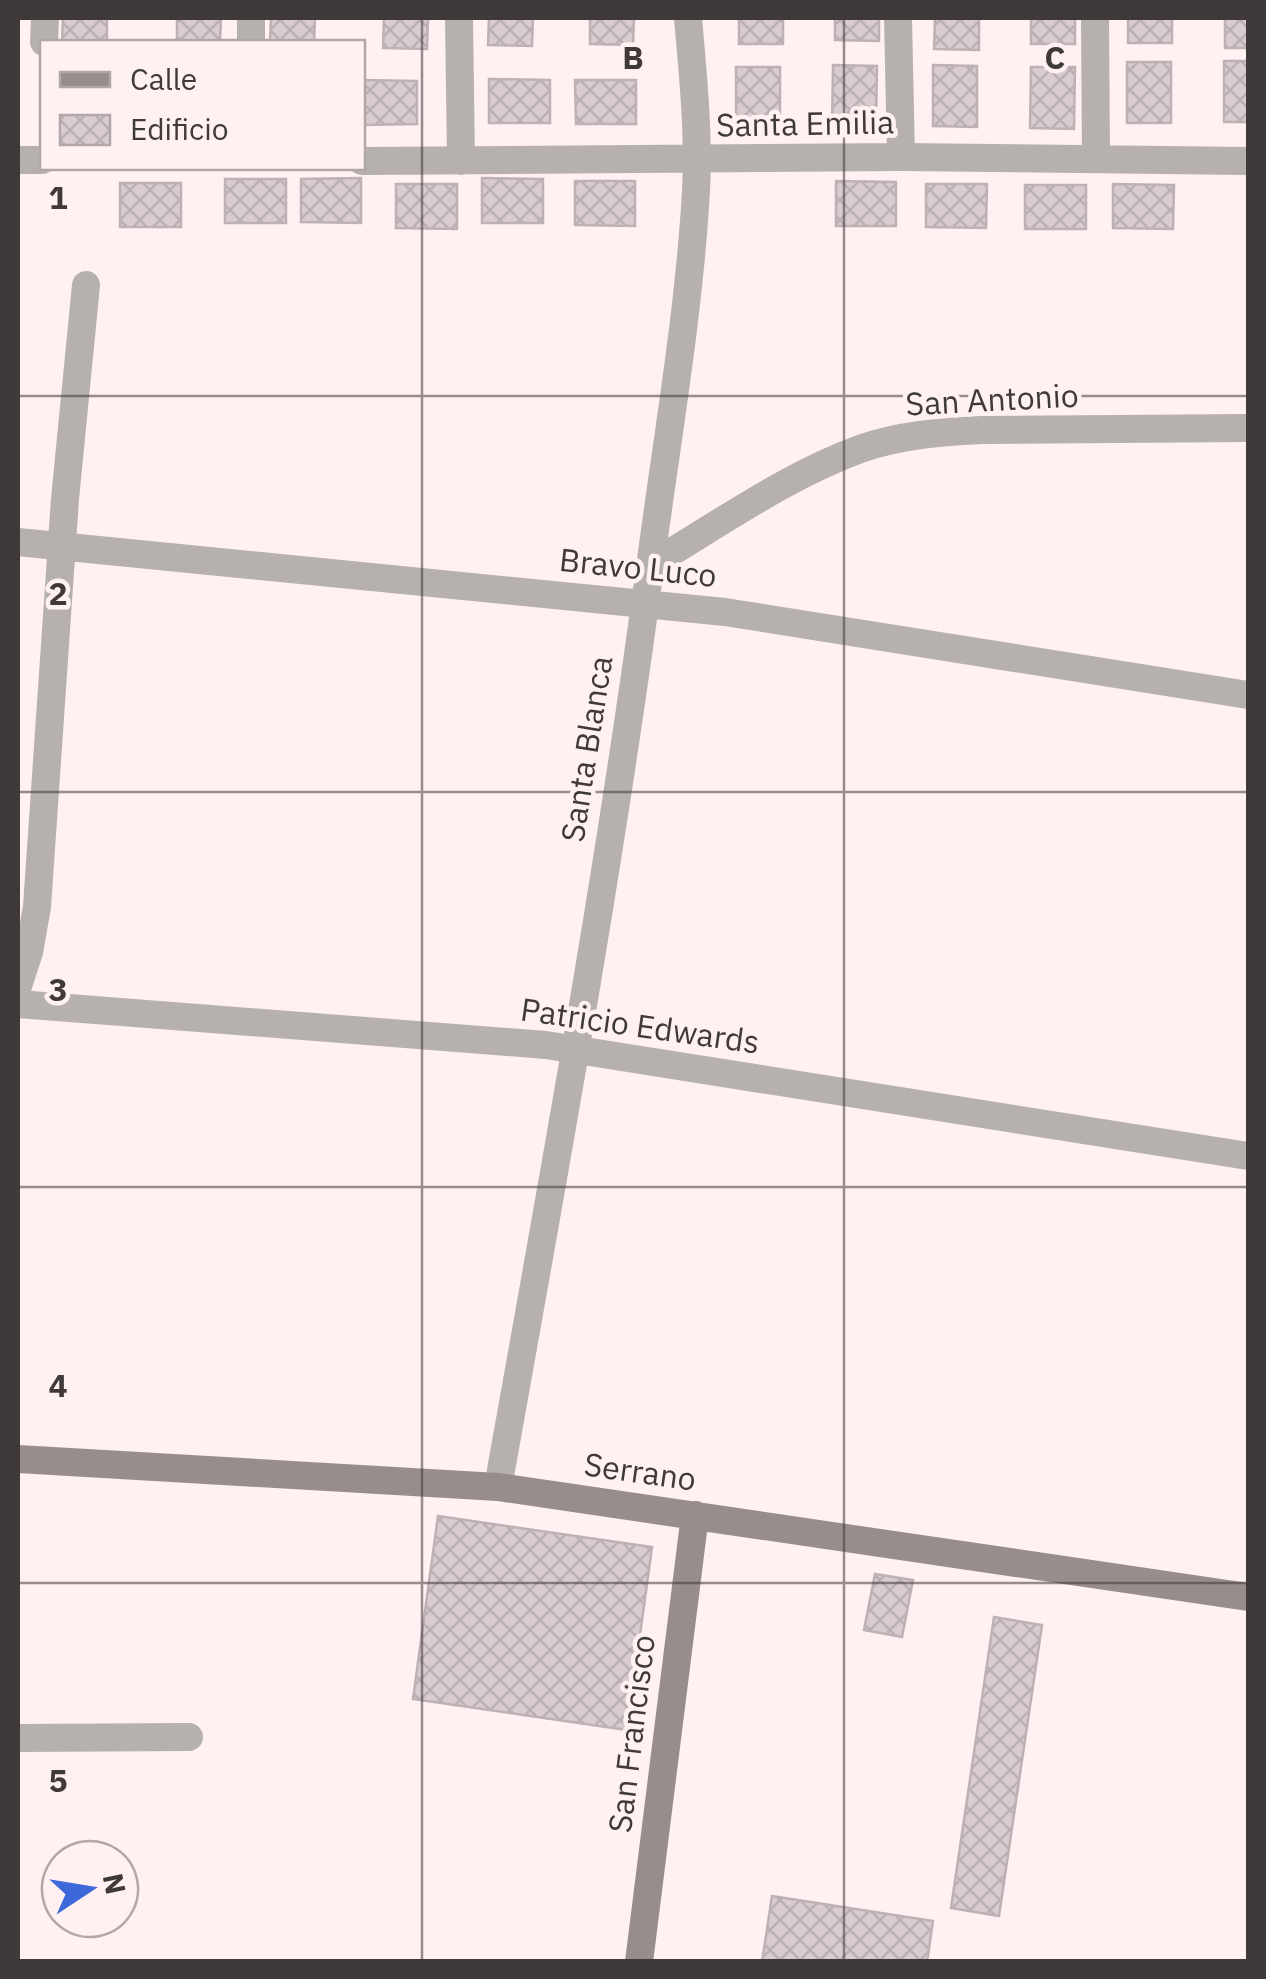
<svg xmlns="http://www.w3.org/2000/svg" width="1266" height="1979" font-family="'IBM Plex Sans',sans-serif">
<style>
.building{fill:url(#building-cross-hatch);stroke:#beb1b6;stroke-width:2.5}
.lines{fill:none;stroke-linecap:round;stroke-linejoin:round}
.minor{stroke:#b6b0ae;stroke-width:28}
.secondary{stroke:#978e8c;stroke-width:28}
.grid{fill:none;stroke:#3f393a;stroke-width:2.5;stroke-opacity:0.55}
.labels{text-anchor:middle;stroke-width:9;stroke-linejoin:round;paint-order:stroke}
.street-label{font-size:32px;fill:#3f393a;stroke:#fff0f1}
.grid-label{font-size:32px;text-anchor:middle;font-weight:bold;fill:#3f393a;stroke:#fff0f1;stroke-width:9;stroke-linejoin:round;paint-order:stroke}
</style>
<defs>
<pattern id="building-cross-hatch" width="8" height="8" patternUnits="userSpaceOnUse" patternTransform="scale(2.5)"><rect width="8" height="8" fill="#d9ccd1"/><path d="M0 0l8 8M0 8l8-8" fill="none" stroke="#bbb0b4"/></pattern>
</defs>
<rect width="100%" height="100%" fill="#fff0f1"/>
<path class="building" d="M 63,18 L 107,18 L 107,42 L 62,42 Z
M 177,18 L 221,18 L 220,42 L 177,42 Z
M 271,18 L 315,18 L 314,42 L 270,42 Z
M 384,18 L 428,18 L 427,49 L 383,48 Z
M 489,18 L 533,18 L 532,46 L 488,45 Z
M 590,18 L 634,18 L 633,45 L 590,44 Z
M 739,18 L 783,18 L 783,44 L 739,44 Z
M 835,18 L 879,18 L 879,41 L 835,40 Z
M 935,18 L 979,18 L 979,50 L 934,49 Z
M 1031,18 L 1075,18 L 1075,44 L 1031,44 Z
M 1128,18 L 1172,18 L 1172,43 L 1128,43 Z
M 1225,18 L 1248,18 L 1248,48 L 1225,48 Z
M 1224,61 L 1248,61 L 1248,122 L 1224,122 Z
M 1127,62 L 1171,62 L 1171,123 L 1127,123 Z
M 833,65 L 877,66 L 876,127 L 832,126 Z
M 933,65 L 977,66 L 977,127 L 933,126 Z
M 736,67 L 780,67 L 780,128 L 736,128 Z
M 1031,67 L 1075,67 L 1074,129 L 1030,128 Z
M 489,79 L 550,80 L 550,123 L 489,123 Z
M 362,80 L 417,81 L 417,124 L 362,125 Z
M 575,80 L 636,80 L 636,124 L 576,124 Z
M 361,178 L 361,223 L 301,222 L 301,179 Z
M 482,178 L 543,179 L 543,223 L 482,223 Z
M 225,179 L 286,179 L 286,223 L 225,223 Z
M 575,181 L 635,181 L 635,226 L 575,225 Z
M 836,181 L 896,182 L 896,226 L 836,226 Z
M 120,183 L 181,183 L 181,227 L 120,227 Z
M 396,184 L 457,184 L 457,229 L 396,228 Z
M 926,184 L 987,184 L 986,228 L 926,227 Z
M 1113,184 L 1174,185 L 1173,229 L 1113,228 Z
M 1025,185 L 1086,185 L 1086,229 L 1025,229 Z
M 438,1516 L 652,1547 L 627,1730 L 413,1699 Z
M 875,1574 L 913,1580 L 902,1637 L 864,1630 Z
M 994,1617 L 1042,1625 L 999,1916 L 951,1908 Z
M 772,1896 L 933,1921 L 927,1962 L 762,1962 Z"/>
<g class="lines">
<path class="minor" d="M 459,18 L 461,161
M 898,18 L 901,157
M 1095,18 L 1096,159
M 44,42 L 45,18
M 251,42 L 251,18
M 18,160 L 42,160
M 362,161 L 901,157 L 1248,161
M 18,542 L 725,612 L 1248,695
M 650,565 C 718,525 786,476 860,449 C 899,435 941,432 982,430 L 1248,428
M 18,986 L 29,952 L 37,907 L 65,499 L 86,285
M 18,1004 L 546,1045 L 1248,1156
M 498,1487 C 553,1179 610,870 651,560 C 667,438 689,315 696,191 C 699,134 693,75 688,18
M 18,1738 L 189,1737"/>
<path class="secondary" d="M 18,1459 L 498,1487 L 1248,1597
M 639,1962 L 695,1515"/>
</g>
<path class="grid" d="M 422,18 L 422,1962M 844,18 L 844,1962M 18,396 L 1248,396M 18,792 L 1248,792M 18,1187 L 1248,1187M 18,1583 L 1248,1583"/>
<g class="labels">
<g class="street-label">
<text transform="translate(805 124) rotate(-1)" y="11">Santa Emilia</text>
<text transform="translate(992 400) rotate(-3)" y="11">San Antonio</text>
<text transform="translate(638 568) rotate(6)" y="11">Bravo Luco</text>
<text transform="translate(587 749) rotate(-81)" y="11">Santa Blanca</text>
<text transform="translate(640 1026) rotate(8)" y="11">Patricio Edwards</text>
<text transform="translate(640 1472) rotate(8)" y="11">Serrano</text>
<text transform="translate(632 1734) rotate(-83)" y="11">San Francisco</text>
</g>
</g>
<g class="grid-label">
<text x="633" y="69">B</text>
<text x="1055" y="69">C</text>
<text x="58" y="209">1</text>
<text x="58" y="605">2</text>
<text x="58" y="1001">3</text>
<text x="58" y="1397">4</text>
<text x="58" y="1792">5</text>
</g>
<rect width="1266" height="1979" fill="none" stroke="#3f393a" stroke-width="40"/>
<rect x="40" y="40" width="325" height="130" fill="#fff0f1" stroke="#b2a7a8" stroke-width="2.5"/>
<rect x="60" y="72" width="50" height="15" fill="#978e8c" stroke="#b2a7a8" stroke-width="2.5"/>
<text x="130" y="90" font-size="30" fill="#3f393a">Calle</text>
<rect x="60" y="115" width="50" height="30" fill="url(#building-cross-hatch)" stroke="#b2a7a8" stroke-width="2.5"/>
<text x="130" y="140" font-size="30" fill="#3f393a">Edificio</text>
<g transform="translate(90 1889) rotate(78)"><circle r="48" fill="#fff0f1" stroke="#b2a7a8" stroke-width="2.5"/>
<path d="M0-8L18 38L0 25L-18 38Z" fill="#3c68d9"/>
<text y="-15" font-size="28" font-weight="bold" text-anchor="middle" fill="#3f393a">N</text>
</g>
</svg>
